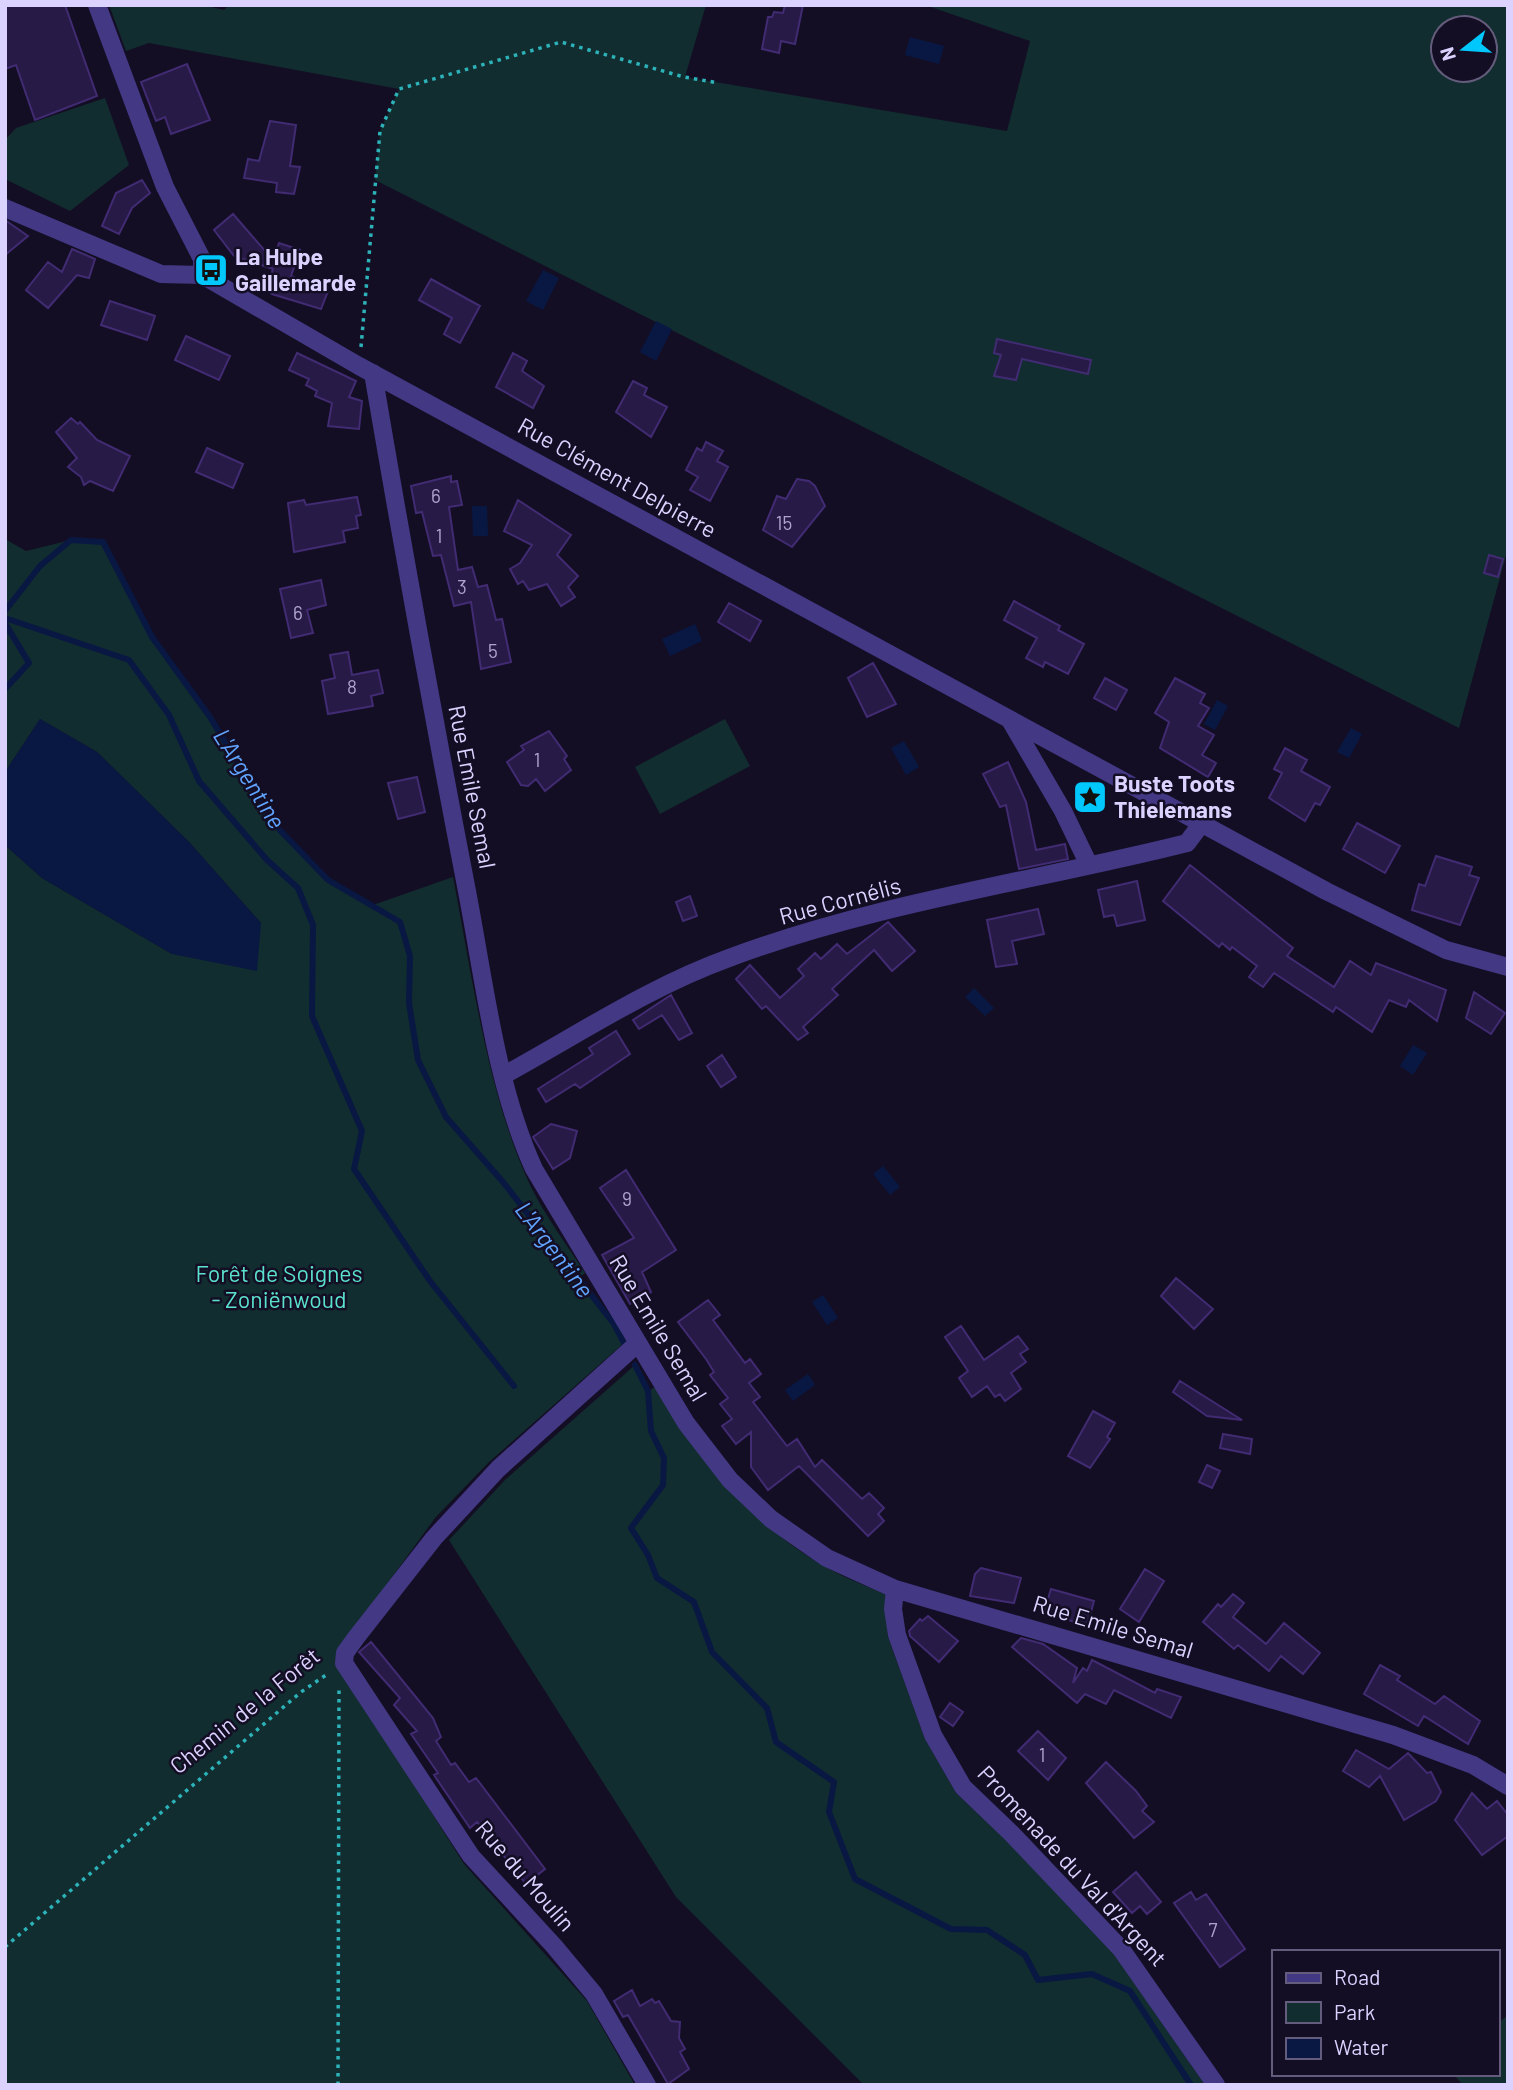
<svg xmlns="http://www.w3.org/2000/svg" width="1513" height="2090" font-family="Barlow,sans-serif">
<style>
.green{fill:#112d2f;fill-rule:evenodd}
.water{fill:#091843}
.lines{fill:none;stroke-linecap:round;stroke-linejoin:round}
.stream{stroke:#091843;stroke-width:6}
.building{fill:#271a46;stroke:#412b72;stroke-width:2}
.path{stroke:#2cb2b8;stroke-width:3.5;stroke-dasharray:3.5 5;stroke-linecap:butt}
.minor{stroke:#433884;stroke-width:18}
.labels{text-anchor:middle;stroke-width:5;stroke-linejoin:round;paint-order:stroke}
.number-label{font-size:19px;fill:#afa4d1}
.poi-label{font-size:23px;font-weight:bold;fill:#dcd2ff;stroke:#140e25;text-anchor:start}
.street-label{font-size:23px;fill:#dcd2ff;stroke:#140e25}
.park-label{font-size:23px;fill:#5be2ce;stroke:#140e25}
.water-label{font-size:24px;font-style:italic;fill:#60a4ff;stroke:#140e25}
</style>
<rect width="100%" height="100%" fill="#140e25"/>
<path class="green" d="M 109,5 L 203,5 L 224,10 L 229,5 L 706,5 L 685,77 L 1007,131 L 1030,41 L 925,5 L 1508,5 L 1508,548 L 1459,728 L 375,180 L 380,131 L 399,89 L 149,43 L 126,51 ZM 1443,28 L 1485,28 L 1485,70 L 1443,70 Z
M 105,98 L 129,165 L 70,211 L 5,179 L 5,140 L 16,128 Z
M 5,539 L 26,551 L 71,540 L 103,542 L 152,637 L 210,717 L 275,825 L 328,880 L 373,905 L 453,877 C 472,975 488,1097 531,1187 C 546,1217 567,1245 585,1273 L 578,1279 L 614,1324 L 624,1343 L 488,1463 L 435,1518 L 337,1653 L 340,1667 L 464,1864 L 587,2001 L 635,2085 L 5,2085 L 5,845 L 42,878 L 172,954 L 261,923 L 189,842 L 97,752 L 40,719 L 5,772 Z
M 725,719 L 750,766 L 660,814 L 635,767 Z
M 635,1365 L 648,1391 L 655,1387 C 698,1459 749,1522 822,1565 C 842,1577 865,1585 886,1595 L 888,1637 L 925,1739 L 956,1793 L 1006,1840 L 1114,1954 L 1205,2085 L 864,2085 L 676,1897 L 449,1540 L 505,1480 Z
M 1508,2015 L 1508,2085 L 1463,2085 L 1453,2074 L 1497,2074 L 1497,2024 Z"/>
<path class="water" d="M 910,37 L 944,46 L 939,64 L 905,55 Z
M 543,270 L 559,278 L 543,310 L 526,301 Z
M 656,321 L 672,329 L 656,361 L 640,352 Z
M 472,506 L 487,506 L 488,536 L 473,536 Z
M 695,624 L 702,641 L 670,656 L 662,639 Z
M 1217,700 L 1228,706 L 1215,730 L 1204,724 Z
M 40,719 L 97,752 L 189,842 L 261,923 L 257,971 L 172,954 L 42,878 L 5,845 L 5,772 Z
M 1351,728 L 1362,734 L 1349,758 L 1337,752 Z
M 904,741 L 919,767 L 906,775 L 891,748 Z
M 974,988 L 994,1008 L 985,1016 L 965,997 Z
M 1413,1045 L 1427,1053 L 1413,1075 L 1400,1066 Z
M 883,1166 L 900,1187 L 890,1195 L 873,1174 Z
M 823,1295 L 838,1318 L 827,1325 L 812,1302 Z
M 808,1374 L 815,1385 L 793,1401 L 785,1390 Z"/>
<g class="lines">
<path class="stream" d="M 5,611 L 40,566 L 71,540 L 103,542 L 152,637 L 210,717 L 275,825 L 328,880 L 400,922 L 410,956 L 409,1003 L 418,1060 L 446,1117 L 503,1182 L 614,1324 L 624,1343
M 5,618 L 129,660 L 169,715 L 199,781 L 267,860 L 298,888 L 313,925 L 312,1016 L 362,1131 L 354,1169 L 430,1281 L 514,1386
M 5,623 L 29,663 L 5,689
M 635,1365 L 648,1391 L 651,1431 L 664,1458 L 663,1485 L 631,1528 L 648,1555 L 657,1578 L 694,1602 L 712,1652 L 767,1708 L 776,1742 L 834,1782 L 829,1812 L 855,1879 L 951,1929 L 987,1930 L 1025,1955 L 1038,1980 L 1092,1974 L 1130,1991 L 1191,2085"/>
</g>
<path class="building" d="M 5,5 L 65,5 L 97,96 L 35,120 L 16,65 L 5,69 Z
M 785,5 L 803,5 L 795,44 L 781,41 L 779,53 L 762,49 L 768,17 L 772,17 L 774,12 L 783,13 Z
M 187,64 L 210,120 L 171,134 L 165,117 L 156,121 L 141,82 Z
M 270,121 L 296,125 L 290,166 L 300,167 L 294,194 L 276,192 L 277,183 L 244,178 L 248,159 L 259,161 Z
M 142,180 L 150,193 L 132,208 L 119,234 L 102,226 L 116,193 Z
M 233,214 L 273,260 L 279,243 L 300,250 L 291,276 L 328,291 L 321,309 L 272,294 L 266,289 L 273,269 L 234,256 L 214,230 Z
M 5,220 L 28,236 L 5,255 Z
M 72,249 L 95,259 L 89,278 L 77,275 L 48,308 L 26,290 L 48,262 L 62,272 Z
M 431,279 L 480,306 L 460,343 L 444,334 L 452,318 L 419,300 Z
M 110,301 L 155,316 L 147,340 L 101,325 Z
M 186,336 L 230,356 L 219,380 L 175,360 Z
M 997,339 L 1091,360 L 1088,374 L 1022,359 L 1016,380 L 994,376 L 1001,355 L 994,353 Z
M 297,353 L 356,381 L 349,397 L 362,401 L 359,429 L 328,426 L 332,403 L 315,396 L 317,391 L 306,385 L 309,379 L 289,370 Z
M 513,353 L 527,361 L 522,371 L 544,386 L 533,408 L 496,387 Z
M 633,381 L 647,388 L 644,395 L 667,407 L 651,437 L 616,412 Z
M 71,418 L 78,424 L 80,422 L 97,440 L 130,456 L 113,491 L 90,481 L 84,485 L 81,477 L 68,467 L 77,458 L 56,432 Z
M 706,442 L 723,451 L 717,461 L 728,467 L 710,501 L 690,490 L 698,477 L 686,470 L 697,448 L 702,451 Z
M 207,448 L 243,464 L 233,488 L 196,472 Z
M 451,476 L 451,482 L 457,481 L 462,505 L 449,507 L 458,570 L 472,567 L 478,587 L 487,585 L 496,620 L 502,619 L 511,662 L 481,669 L 471,602 L 454,606 L 441,555 L 433,556 L 422,512 L 416,513 L 411,486 Z
M 797,479 L 809,481 L 815,486 L 825,506 L 792,547 L 763,530 L 777,496 L 786,499 Z
M 357,497 L 361,515 L 356,516 L 358,528 L 343,531 L 345,542 L 294,552 L 288,503 L 304,500 L 306,505 Z
M 518,500 L 571,535 L 557,555 L 578,576 L 568,587 L 575,597 L 561,606 L 547,584 L 529,590 L 523,581 L 518,584 L 510,569 L 520,563 L 532,545 L 504,531 Z
M 1489,555 L 1503,559 L 1498,577 L 1484,573 Z
M 321,580 L 326,605 L 307,610 L 313,633 L 291,638 L 280,589 Z
M 1014,601 L 1060,626 L 1058,630 L 1084,644 L 1068,674 L 1045,662 L 1043,667 L 1026,658 L 1037,638 L 1004,620 Z
M 729,603 L 761,621 L 750,641 L 718,622 Z
M 348,652 L 352,675 L 378,670 L 383,693 L 371,696 L 373,706 L 328,714 L 322,681 L 335,678 L 330,655 Z
M 873,663 L 896,704 L 867,717 L 848,678 Z
M 1105,678 L 1127,690 L 1116,710 L 1094,698 Z
M 1175,678 L 1205,694 L 1200,703 L 1209,708 L 1198,726 L 1214,735 L 1202,755 L 1216,763 L 1208,777 L 1160,748 L 1169,722 L 1155,713 Z
M 549,731 L 567,756 L 564,759 L 571,770 L 545,791 L 536,779 L 528,786 L 521,785 L 507,762 L 524,750 L 521,746 Z
M 1285,748 L 1307,760 L 1301,771 L 1330,787 L 1320,805 L 1315,803 L 1305,821 L 1269,798 L 1282,773 L 1274,769 Z
M 1008,762 L 1026,802 L 1036,850 L 1065,844 L 1068,859 L 1019,869 L 1006,805 L 1000,807 L 983,774 Z
M 417,777 L 425,812 L 398,819 L 388,783 Z
M 1357,823 L 1400,846 L 1385,873 L 1343,849 Z
M 1436,856 L 1472,867 L 1469,875 L 1479,878 L 1460,925 L 1412,910 L 1419,884 L 1425,886 Z
M 1190,865 L 1293,948 L 1287,956 L 1334,987 L 1350,961 L 1371,975 L 1376,963 L 1446,990 L 1437,1021 L 1409,1000 L 1406,1007 L 1389,1000 L 1372,1032 L 1336,1007 L 1333,1012 L 1274,973 L 1263,987 L 1249,977 L 1257,966 L 1232,947 L 1230,950 L 1222,943 L 1219,947 L 1163,901 Z
M 1137,881 L 1145,920 L 1117,926 L 1114,915 L 1104,917 L 1098,890 Z
M 690,896 L 697,916 L 683,921 L 676,902 Z
M 1038,909 L 1044,934 L 1012,941 L 1017,964 L 996,967 L 987,920 Z
M 888,922 L 915,951 L 892,971 L 874,950 L 832,989 L 838,995 L 803,1027 L 808,1033 L 798,1040 L 766,1006 L 762,1009 L 736,979 L 750,965 L 780,998 L 804,976 L 798,969 L 815,953 L 821,959 L 837,944 L 847,954 Z
M 1474,992 L 1505,1013 L 1491,1034 L 1466,1018 Z
M 671,995 L 692,1033 L 679,1040 L 662,1015 L 639,1029 L 633,1020 Z
M 616,1031 L 630,1054 L 580,1088 L 575,1084 L 546,1102 L 538,1089 L 593,1054 L 589,1048 Z
M 722,1055 L 736,1077 L 721,1087 L 707,1066 Z
M 551,1124 L 577,1131 L 570,1158 L 553,1169 L 533,1137 Z
M 626,1170 L 676,1250 L 642,1272 L 651,1292 L 630,1304 L 602,1255 L 634,1238 L 600,1188 Z
M 1176,1278 L 1213,1309 L 1194,1329 L 1161,1296 Z
M 708,1300 L 720,1315 L 713,1320 L 745,1363 L 750,1359 L 761,1374 L 749,1383 L 760,1397 L 753,1402 L 787,1446 L 797,1439 L 815,1467 L 822,1460 L 862,1499 L 869,1493 L 884,1508 L 878,1514 L 884,1521 L 868,1536 L 799,1466 L 768,1490 L 751,1467 L 751,1432 L 736,1444 L 722,1426 L 732,1419 L 720,1404 L 728,1398 L 710,1375 L 714,1372 L 706,1359 L 678,1322 Z
M 961,1326 L 984,1360 L 1018,1336 L 1028,1349 L 1020,1354 L 1026,1362 L 1011,1373 L 1021,1389 L 1005,1401 L 1000,1394 L 995,1397 L 987,1386 L 972,1397 L 959,1378 L 968,1371 L 945,1337 Z
M 1180,1381 L 1242,1420 L 1207,1416 L 1173,1392 Z
M 1093,1411 L 1115,1423 L 1107,1437 L 1110,1439 L 1090,1468 L 1068,1456 Z
M 1223,1434 L 1252,1439 L 1250,1454 L 1220,1448 Z
M 1207,1465 L 1220,1471 L 1212,1488 L 1199,1482 Z
M 981,1568 L 1021,1578 L 1014,1603 L 970,1596 L 975,1574 Z
M 1145,1569 L 1164,1581 L 1139,1622 L 1120,1609 Z
M 1051,1589 L 1094,1601 L 1087,1626 L 1044,1612 Z
M 1233,1594 L 1244,1603 L 1233,1617 L 1266,1644 L 1284,1623 L 1320,1653 L 1303,1674 L 1281,1656 L 1269,1671 L 1238,1645 L 1234,1649 L 1203,1622 L 1218,1604 L 1221,1607 Z
M 928,1616 L 958,1641 L 939,1662 L 910,1636 L 909,1631 L 920,1619 L 922,1621 Z
M 1021,1638 L 1043,1644 L 1077,1668 L 1073,1683 L 1083,1668 L 1087,1671 L 1092,1660 L 1155,1693 L 1157,1689 L 1181,1697 L 1171,1718 L 1114,1690 L 1106,1704 L 1085,1694 L 1077,1703 L 1012,1647 Z
M 371,1642 L 433,1718 L 441,1737 L 436,1741 L 451,1765 L 455,1763 L 469,1782 L 476,1778 L 545,1869 L 526,1884 L 477,1822 L 470,1828 L 434,1775 L 438,1773 L 411,1734 L 417,1731 L 394,1705 L 400,1698 L 359,1652 Z
M 1380,1665 L 1400,1676 L 1397,1680 L 1435,1704 L 1444,1696 L 1480,1721 L 1468,1744 L 1424,1716 L 1418,1726 L 1364,1694 Z
M 950,1703 L 963,1712 L 953,1726 L 940,1717 Z
M 1038,1731 L 1066,1758 L 1048,1780 L 1018,1751 Z
M 1356,1750 L 1389,1769 L 1408,1753 L 1427,1773 L 1431,1772 L 1441,1792 L 1436,1801 L 1404,1820 L 1380,1776 L 1369,1787 L 1343,1771 Z
M 1106,1762 L 1136,1791 L 1147,1806 L 1142,1811 L 1154,1822 L 1134,1838 L 1086,1783 Z
M 1472,1793 L 1487,1809 L 1497,1801 L 1508,1815 L 1508,1836 L 1482,1855 L 1455,1820 Z
M 1136,1872 L 1161,1902 L 1147,1914 L 1140,1906 L 1132,1913 L 1113,1892 Z
M 1191,1892 L 1196,1900 L 1206,1894 L 1245,1949 L 1220,1967 L 1174,1903 Z
M 632,1990 L 640,2006 L 652,1999 L 655,2003 L 659,2001 L 671,2021 L 680,2022 L 679,2038 L 685,2049 L 680,2052 L 689,2069 L 668,2084 L 628,2015 L 623,2017 L 614,2001 Z"/>
<g class="lines">
<path class="path" d="M 361,347 L 380,131 L 399,89 L 561,42 L 684,77 L 719,83
M 5,1947 L 301,1692 L 329,1673
M 338,2085 L 339,1689"/>
<path class="minor" d="M 97,5 L 165,187 L 202,259 L 202,275
M 5,208 L 161,274 L 202,275
M 202,275 L 359,366 L 1326,891 L 1446,950 L 1508,967
M 373,373 C 402,544 433,715 466,886 C 484,978 495,1083 534,1169 L 686,1423 L 730,1480 L 771,1519 L 827,1558 L 895,1589 L 1393,1735 L 1473,1765 L 1508,1786
M 1010,720 L 1063,811 L 1089,865
M 504,1075 C 579,1034 649,987 729,958 C 875,903 1036,881 1187,843 L 1202,823
M 638,1343 L 498,1469 L 434,1538 L 355,1639 L 345,1653 L 344,1663 L 471,1856 L 554,1946 L 594,1994 L 647,2085
M 895,1589 L 893,1609 L 897,1635 L 933,1735 L 963,1787 L 1012,1834 L 1121,1949 L 1216,2085"/>
</g>
<defs>
<g id="bus-square" transform="scale(1.75)"><rect x="-9" y="-9" width="18" height="18" rx="4" fill="#00c8fd" stroke="#140e25"/><path d="M-5-6H5V4H4V6H2V4H-2V6H-4V4H-5ZM-3.5-4V0h7V-4ZM-3.5 1.2v1.5H-2V1.2ZM2 1.2v1.5H3.5V1.2Z" fill="#111"/></g>
<g id="sight-square" transform="scale(1.75)"><rect x="-9" y="-9" width="18" height="18" rx="4" fill="#00c8fd" stroke="#140e25"/><path d="M0-6L1.8-2.2L6-1.7L2.9 1.2L3.7 5.4L0 3.3L-3.7 5.4L-2.9 1.2L-6-1.7L-1.8-2.2Z" fill="#111"/></g>
</defs>
<g fill-rule="evenodd">
<use href="#bus-square" x="211" y="270"/>
<use href="#sight-square" x="1090" y="797"/>
</g>
<g class="labels">
<g class="number-label">
<text x="436" y="503">6</text>
<text x="784" y="530">15</text>
<text x="439" y="543">1</text>
<text x="462" y="594">3</text>
<text x="298" y="620">6</text>
<text x="493" y="658">5</text>
<text x="352" y="694">8</text>
<text x="537" y="767">1</text>
<text x="627" y="1206">9</text>
<text x="1042" y="1762">1</text>
<text x="1213" y="1937">7</text>
</g>
<g class="poi-label">
<text x="235" y="265">La Hulpe<tspan x="235" dy="26">Gaillemarde</tspan></text>
<text x="1114" y="792">Buste Toots<tspan x="1114" dy="26">Thielemans</tspan></text>
</g>
<g class="street-label">
<text transform="translate(617 478) rotate(29)" y="8">Rue Clément Delpierre</text>
<text transform="translate(472 787) rotate(79)" y="8">Rue Emile Semal</text>
<text transform="translate(840 901) rotate(-15)" y="8">Rue Cornélis</text>
<text transform="translate(658 1328) rotate(59)" y="8">Rue Emile Semal</text>
<text transform="translate(1113 1627) rotate(17)" y="8">Rue Emile Semal</text>
<text transform="translate(245 1711) rotate(-39)" y="8">Chemin de la Forêt</text>
<text transform="translate(1072 1866) rotate(47)" y="8">Promenade du Val d'Argent</text>
<text transform="translate(525 1876) rotate(49)" y="8">Rue du Moulin</text>
</g>
<g class="park-label">
<text x="279" y="1282">Forêt de Soignes<tspan x="279" dy="26">- Zoniënwoud</tspan></text>
</g>
<g class="water-label">
<text transform="translate(249 779) rotate(58)" y="8">L'Argentine</text>
<text transform="translate(554 1250) rotate(53)" y="8">L'Argentine</text>
</g>
</g>
<rect width="1513" height="2090" fill="none" stroke="#dcd2ff" stroke-width="14"/>
<rect x="1272" y="1950" width="228" height="126" fill="#140e25" stroke="#645c7c" stroke-width="2"/>
<rect x="1286" y="1973" width="35" height="10" fill="#433884" stroke="#645c7c" stroke-width="2"/>
<text x="1334" y="1985" font-size="21" fill="#dcd2ff">Road</text>
<rect x="1286" y="2002" width="35" height="21" fill="#112d2f" stroke="#645c7c" stroke-width="2"/>
<text x="1334" y="2020" font-size="21" fill="#dcd2ff">Park</text>
<rect x="1286" y="2038" width="35" height="21" fill="#091843" stroke="#645c7c" stroke-width="2"/>
<text x="1334" y="2055" font-size="21" fill="#dcd2ff">Water</text>
<g transform="translate(1464 49) rotate(253)"><circle r="33" fill="#140e25" stroke="#645c7c" stroke-width="2"/>
<path d="M0-5L12 26L0 18L-12 26Z" fill="#00c8fd"/>
<text y="-10" font-size="19" font-weight="bold" text-anchor="middle" fill="#dcd2ff">N</text>
</g>
</svg>
